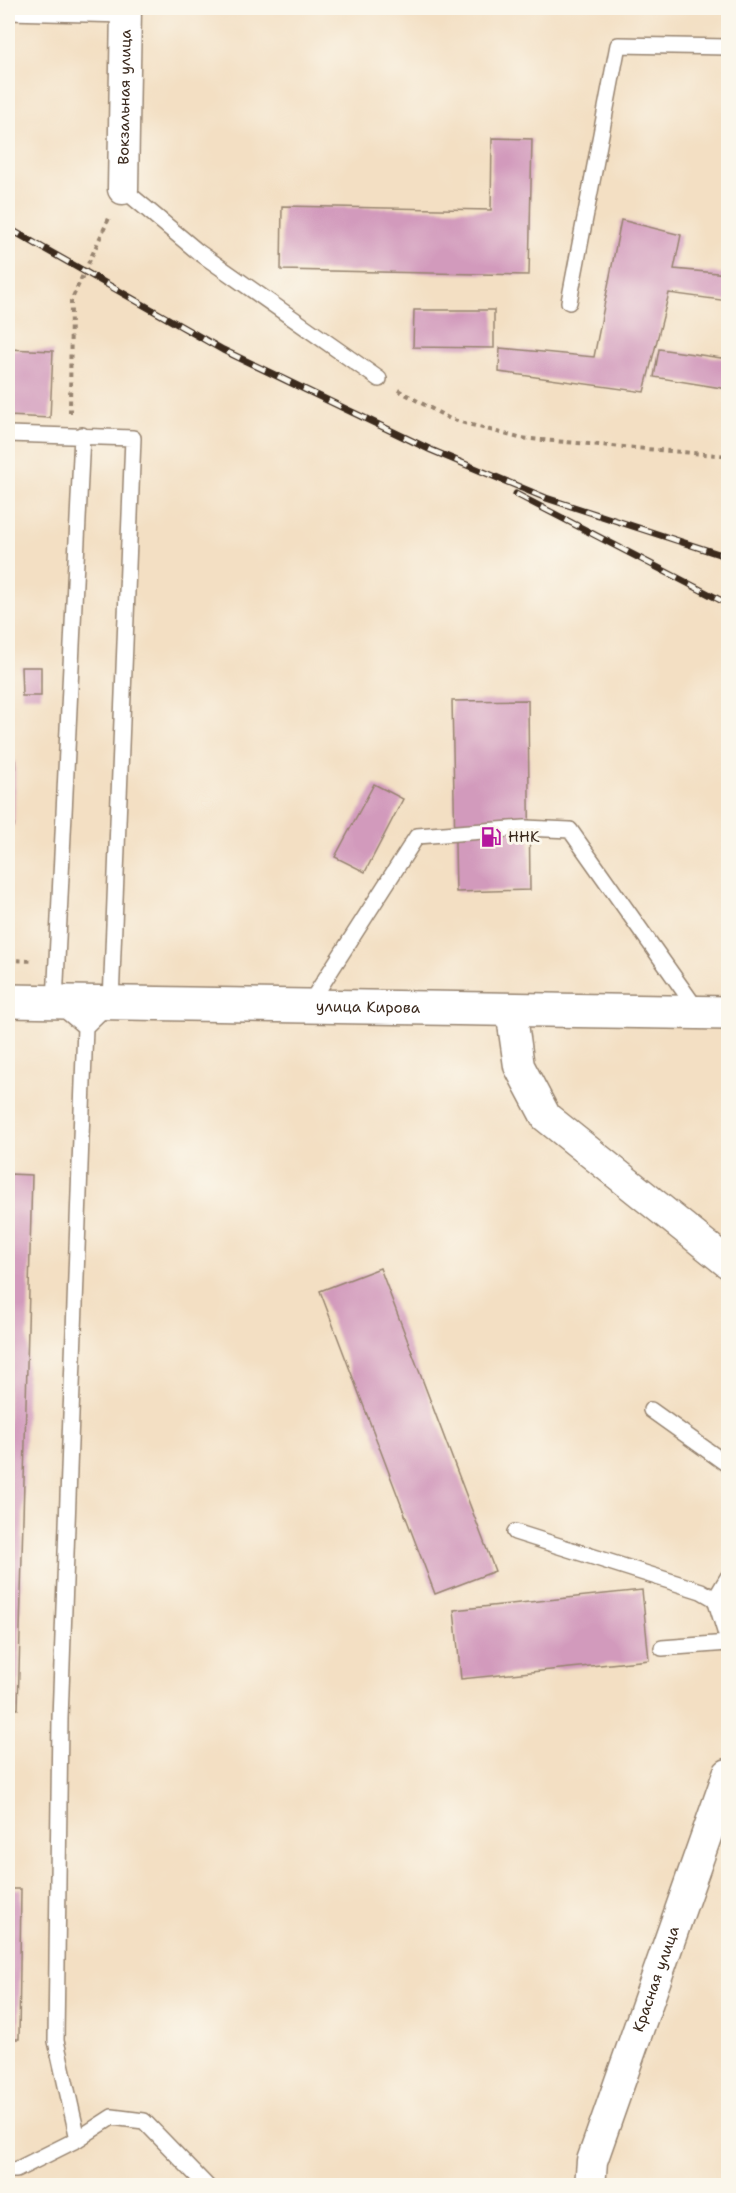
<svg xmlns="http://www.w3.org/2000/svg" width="736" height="2193" font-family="'Shantell Sans',sans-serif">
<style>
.building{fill:#d29abc}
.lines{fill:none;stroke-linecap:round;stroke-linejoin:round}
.lane-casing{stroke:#978470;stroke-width:18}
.street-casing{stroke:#978470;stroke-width:33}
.secondary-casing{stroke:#978470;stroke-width:36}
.path{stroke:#978470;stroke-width:4;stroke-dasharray:4.5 4.5;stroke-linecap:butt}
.lane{stroke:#fff;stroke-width:15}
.street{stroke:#fff;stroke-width:30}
.secondary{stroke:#fff;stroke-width:33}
.rail-casing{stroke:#3b2a1e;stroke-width:7}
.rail{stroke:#fbf7ec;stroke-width:4.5;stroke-dasharray:14;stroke-linecap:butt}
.labels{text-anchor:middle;stroke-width:6;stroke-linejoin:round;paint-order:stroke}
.street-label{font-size:15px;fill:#3b2a1e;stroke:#fbf7ec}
.poi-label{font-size:15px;fill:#3b2a1e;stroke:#fbf7ec;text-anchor:start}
</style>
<rect width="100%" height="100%" fill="#fbf7ec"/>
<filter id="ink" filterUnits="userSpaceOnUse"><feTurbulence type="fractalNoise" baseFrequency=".0167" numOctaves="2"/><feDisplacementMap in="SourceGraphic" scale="12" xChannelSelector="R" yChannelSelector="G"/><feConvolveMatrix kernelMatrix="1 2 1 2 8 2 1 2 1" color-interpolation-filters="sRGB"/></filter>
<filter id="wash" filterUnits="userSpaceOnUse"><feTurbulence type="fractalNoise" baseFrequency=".008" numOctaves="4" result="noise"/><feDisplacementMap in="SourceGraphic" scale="24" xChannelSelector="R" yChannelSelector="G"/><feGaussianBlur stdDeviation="1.35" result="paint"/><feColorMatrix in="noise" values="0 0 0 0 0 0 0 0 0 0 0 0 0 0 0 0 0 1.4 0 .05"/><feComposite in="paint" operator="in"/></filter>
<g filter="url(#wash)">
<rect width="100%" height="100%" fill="#f3dfc3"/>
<g id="blocks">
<path class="building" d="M 492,138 L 532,139 L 529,275 L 281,270 L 282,206 L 491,210 Z
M 621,220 L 681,235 L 674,269 L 728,274 L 728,301 L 669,293 L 644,392 L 499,372 L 500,348 L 594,357 Z
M 414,310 L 494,310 L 494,348 L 413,347 Z
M 8,349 L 53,351 L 50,418 L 8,416 Z
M 659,349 L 728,359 L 728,389 L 654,377 Z
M 21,667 L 41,667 L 41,696 L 22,696 Z
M 528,700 L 530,890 L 456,892 L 452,701 Z
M 8,761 L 15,761 L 14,826 L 8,825 Z
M 374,784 L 403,799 L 365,872 L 335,857 Z
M 8,1174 L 32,1175 L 18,1709 L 8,1709 Z
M 380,1268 L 495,1571 L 435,1594 L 320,1291 Z
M 642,1590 L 649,1660 L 461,1679 L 454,1610 Z
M 8,1889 L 21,1889 L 19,2039 L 8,2039 Z"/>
</g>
</g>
<g filter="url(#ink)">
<use href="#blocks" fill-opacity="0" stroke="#978470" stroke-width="1.5"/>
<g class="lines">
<g class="lane-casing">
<path id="lane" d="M 8,12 L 126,15
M 123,189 L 197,251 L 379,379
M 569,302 L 618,45 L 728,47
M 8,434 L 133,438 L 111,1002 L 85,1027 L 60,1719 L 56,2041 L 78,2139
M 82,435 L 55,1002 L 85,1027
M 308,1006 L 417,836 L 525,828 L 570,830 L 698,1011
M 651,1410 L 728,1465
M 515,1532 L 701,1591 L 715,1599 L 728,1641
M 715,1599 L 728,1577
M 662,1648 L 728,1643
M 8,2170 L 16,2170 L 78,2139 L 112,2117 L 144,2121 L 207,2186"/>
</g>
<g class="street-casing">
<g id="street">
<path id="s1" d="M 123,189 L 126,8"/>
<path d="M 511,1010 L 519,1066 L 546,1117 L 728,1263"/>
<path id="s2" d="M 590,2186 L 592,2161 L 728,1774"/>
</g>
</g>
<g class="secondary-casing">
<g id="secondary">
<path id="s3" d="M 8,1001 L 728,1013"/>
</g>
</g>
<path class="path" d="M 398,390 L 450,419 L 519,438 L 728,456
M 70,413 L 71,301 L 110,216
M 8,960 L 34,961"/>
<use href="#lane" class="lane"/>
<use href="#street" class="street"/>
<use href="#secondary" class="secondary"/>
<g class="rail-casing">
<path id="rail" d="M 8,228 L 223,350 L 431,450 L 546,498 L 728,557
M 516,494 L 728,604"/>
</g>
<use href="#rail" class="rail"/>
</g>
</g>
<defs>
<g id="fuel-bare" transform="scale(1.62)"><path d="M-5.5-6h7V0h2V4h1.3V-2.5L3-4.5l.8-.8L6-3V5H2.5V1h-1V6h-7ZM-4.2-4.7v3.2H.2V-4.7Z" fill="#b5179e" stroke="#fbf7ec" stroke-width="2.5" paint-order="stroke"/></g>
</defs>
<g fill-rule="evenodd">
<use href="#fuel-bare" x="491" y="837"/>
</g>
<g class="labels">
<g class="street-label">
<text dy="5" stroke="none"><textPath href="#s1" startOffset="92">Вокзальная улица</textPath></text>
<text dy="5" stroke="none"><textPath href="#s3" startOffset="360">улица Кирова</textPath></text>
<text dy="5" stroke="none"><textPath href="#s2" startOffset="218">Красная улица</textPath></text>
</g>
<g class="poi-label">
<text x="508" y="842">ННК</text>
</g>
</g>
<rect width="736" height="2193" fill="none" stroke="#fbf7ec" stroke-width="30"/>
</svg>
